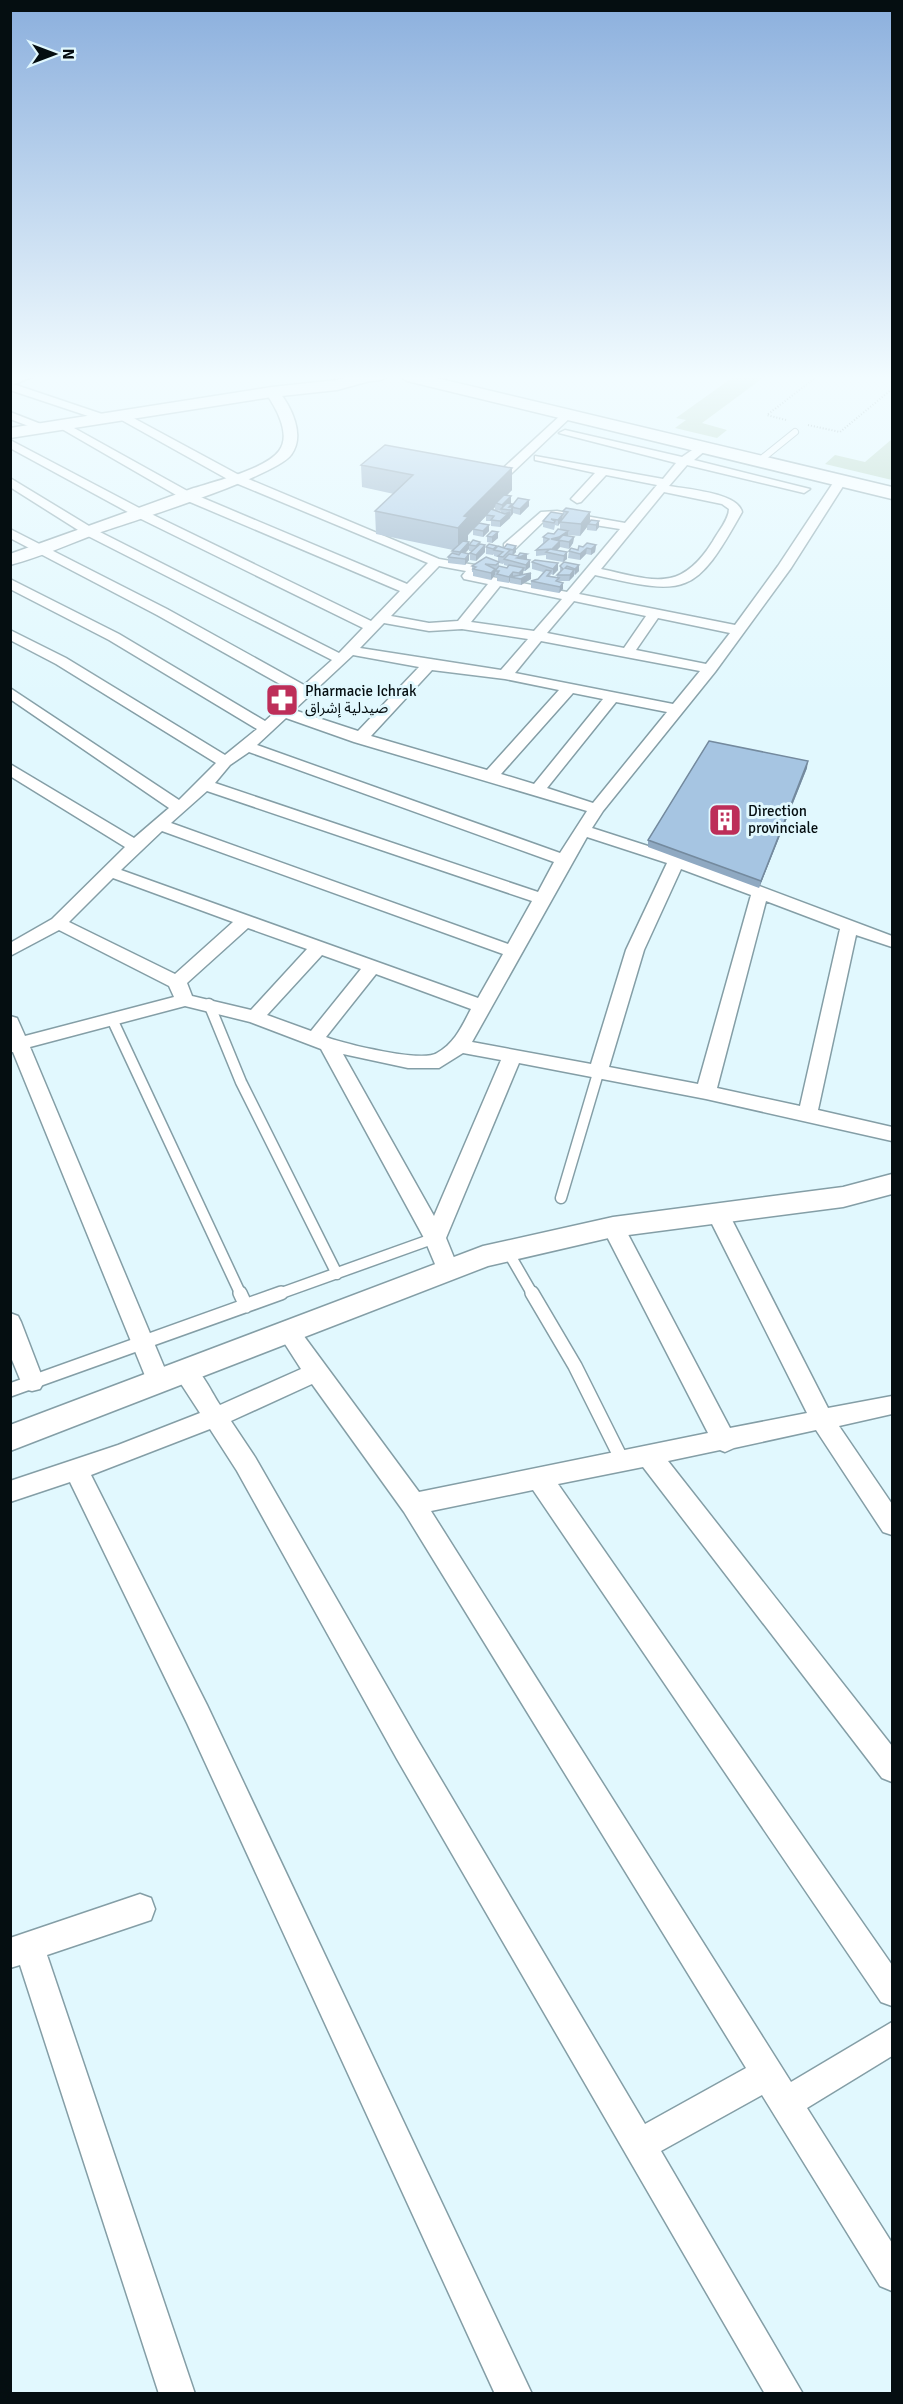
<svg xmlns="http://www.w3.org/2000/svg" width="903" height="2404" font-family="Signika,'Noto Sans Arabic',sans-serif">
<style>
.green{fill:#b1d0ba}
.lines{fill:none;stroke-linecap:round;stroke-linejoin:round}
.service-far2-casing{stroke:#849ea6;stroke-width:8}
.service-far1-casing{stroke:#849ea6;stroke-width:13}
.service-casing{stroke:#849ea6;stroke-width:16}
.minor-casing{stroke:#849ea6;stroke-width:3}
.tertiary-casing{stroke:#849ea6;stroke-width:3}
.secondary-casing{stroke:#849ea6;stroke-width:3}
.primary-casing{stroke:#849ea6;stroke-width:3}
.path{stroke:#88999e;stroke-width:2;stroke-dasharray:1 2;stroke-linecap:butt}
.service-far2{stroke:#fff;stroke-width:6}
.service-far1{stroke:#fff;stroke-width:10}
.service{stroke:#fff;stroke-width:13}
.minor{fill:#fff;fill-rule:evenodd}
.tertiary{fill:#fff;fill-rule:evenodd}
.secondary{fill:#fff;fill-rule:evenodd}
.primary{fill:#fff;fill-rule:evenodd}
.wall{fill:#8fa9c2;fill-rule:evenodd}
.shaded-wall{fill:#748a9e}
.building{fill:#a6c5e2;stroke:#748a9e;stroke-width:1.5}
.labels{text-anchor:middle;stroke-width:6;stroke-linejoin:round;paint-order:stroke}
.far-poi-label{font-size:15px;fill:#050e11;stroke:#e1f8fe;text-anchor:start}
</style>
<rect width="100%" height="100%" fill="#e1f8fe"/>
<path class="green" d="M 736,375 L 767,375 L 702,423 L 727,430 L 717,438 L 675,428 L 686,420 L 676,418 Z
M 892,439 L 892,480 L 825,464 L 835,455 L 865,462 Z"/>
<g class="lines">
<g class="service-far2-casing">
<path id="service-far2" d="M 759,461 L 795,432"/>
</g>
<g class="service-far1-casing">
<path id="service-far1" d="M 209,1004 L 241,1082 L 337,1274
M 112,1019 L 241,1295
M 561,1198 L 599,1070
M 507,1250 L 533,1295
M 276,1295 L 435,1238"/>
</g>
<g class="service-casing">
<path id="service" d="M 240,1293 L 246,1306
M 532,1293 L 575,1366 L 623,1462
M 10,1390 L 281,1293"/>
</g>
<g class="minor-casing">
<path id="minor" d="M 10,383 L 108,416 L 110,418 L 100,420 L 10,390 Z
M 10,412 L 46,426 L 48,428 L 42,431 L 10,419 Z
M 563,413 L 573,415 L 495,489 L 487,489 L 487,483 Z
M 118,414 L 126,414 L 239,475 L 439,559 L 475,565 L 480,570 L 477,574 L 567,592 L 620,529 L 557,519 L 545,520 L 514,550 L 504,550 L 504,544 L 541,512 L 557,511 L 625,523 L 657,485 L 606,475 L 581,502 L 577,503 L 571,499 L 595,473 L 535,460 L 535,456 L 663,479 L 676,463 L 559,433 L 565,430 L 682,457 L 698,446 L 706,446 L 706,450 L 694,460 L 810,489 L 804,493 L 687,465 L 669,486 C 687,489 738,493 742,512 C 695,596 687,596 595,575 L 579,594 L 735,625 L 778,566 L 837,477 L 845,477 L 847,480 L 791,568 L 715,672 L 603,811 L 592,828 L 682,857 L 892,936 L 892,947 L 856,935 L 818,1110 L 892,1127 L 892,1141 L 706,1099 L 519,1063 L 446,1238 L 459,1270 L 456,1276 L 448,1278 L 440,1276 L 424,1238 L 321,1049 L 250,1022 L 185,1006 L 30,1047 L 170,1381 L 166,1388 L 158,1390 L 150,1388 L 13,1052 L 10,1052 L 10,1016 L 17,1018 L 25,1036 L 174,997 L 169,986 L 59,930 L 10,956 L 10,943 L 52,919 L 125,847 L 10,776 L 10,764 L 134,838 L 169,808 L 10,699 L 10,688 L 179,800 L 216,763 L 56,664 L 10,640 L 10,630 L 66,658 L 225,755 L 257,729 L 109,640 L 10,589 L 10,579 L 119,634 L 265,721 L 296,693 L 157,615 L 10,538 L 10,529 L 167,609 L 304,685 L 332,660 L 86,535 L 10,487 L 10,478 L 94,529 L 339,653 L 363,628 L 137,517 L 10,448 L 10,440 L 145,511 L 371,621 L 400,591 L 183,499 L 55,425 L 65,423 L 191,493 L 407,584 L 428,563 L 231,481 L 118,418 ZM 664,492 L 722,504 L 729,509 C 729,519 718,532 713,541 C 680,594 653,580 601,569 ZM 439,566 L 466,571 L 462,576 L 464,579 L 488,584 L 458,621 L 429,623 L 391,616 ZM 500,586 L 562,599 L 534,631 L 471,622 ZM 574,601 L 646,616 L 624,648 L 547,633 ZM 658,618 L 730,633 L 706,664 L 636,650 ZM 384,623 L 429,631 L 462,629 L 528,639 L 501,670 L 360,648 ZM 541,641 L 700,671 L 673,704 L 515,673 ZM 353,655 L 419,667 L 358,731 L 294,710 ZM 432,670 L 505,679 L 559,690 L 487,770 L 371,736 ZM 573,693 L 603,699 L 534,784 L 501,774 ZM 616,702 L 667,712 L 593,803 L 547,788 ZM 286,718 L 354,742 L 587,811 L 560,853 L 257,745 ZM 249,752 L 554,862 L 538,892 L 215,783 L 230,765 ZM 207,791 L 532,901 L 508,944 L 171,823 ZM 162,831 L 503,954 L 478,998 L 121,870 ZM 587,837 L 667,863 L 626,950 L 591,1064 L 472,1042 ZM 681,869 L 751,895 L 698,1084 L 609,1067 L 644,950 ZM 113,878 L 233,922 L 175,974 L 69,922 ZM 766,901 L 840,929 L 800,1106 L 717,1088 ZM 248,928 L 307,949 L 251,1010 L 192,996 L 187,983 ZM 322,955 L 361,969 L 311,1031 L 267,1015 ZM 376,974 L 471,1009 C 462,1026 455,1043 437,1053 C 422,1063 345,1044 326,1037 ZM 463,1053 L 501,1060 L 434,1216 L 343,1054 L 408,1068 L 439,1068 Z
M 718,1206 L 725,1208 L 729,1214 L 828,1408 L 892,1396 L 892,1414 L 839,1426 L 892,1504 L 892,1535 L 883,1532 L 816,1430 L 734,1448 L 725,1452 L 720,1450 L 668,1461 L 892,1746 L 892,1782 L 882,1778 L 643,1467 L 558,1484 L 892,1965 L 892,2006 L 881,2002 L 533,1490 L 431,1511 L 791,2082 L 892,2022 L 892,2056 L 807,2108 L 892,2243 L 892,2291 L 880,2286 L 762,2095 L 661,2151 L 803,2394 L 765,2394 L 397,1759 L 237,1471 L 210,1429 L 91,1475 L 207,1705 L 532,2394 L 495,2394 L 187,1723 L 70,1482 L 10,1502 L 10,1481 L 118,1445 L 200,1413 L 172,1370 L 176,1363 C 197,1356 209,1389 220,1405 L 301,1369 L 276,1330 L 279,1324 L 287,1321 L 295,1324 L 419,1492 L 708,1433 L 602,1227 L 605,1221 L 613,1219 L 621,1221 L 730,1428 L 807,1413 L 707,1214 L 711,1208 ZM 312,1384 L 404,1512 L 746,2068 L 645,2124 L 417,1739 L 255,1457 L 231,1421 Z
M 10,1313 L 18,1316 L 21,1322 L 44,1382 L 40,1389 L 32,1391 L 24,1389 L 10,1355 Z
M 140,1894 L 151,1898 L 155,1909 L 151,1920 L 47,1955 L 195,2394 L 159,2394 L 20,1965 L 10,1968 L 10,1938 Z"/>
</g>
<g class="tertiary-casing">
<path id="tertiary" d="M 16,375 L 36,375 L 10,386 L 10,377 Z
M 272,388 L 277,389 C 291,406 306,435 291,455 C 276,476 134,521 101,532 C 71,543 41,557 10,565 L 10,554 C 71,532 131,511 191,489 C 213,482 266,469 279,451 C 292,434 275,406 265,392 Z
M 892,1174 L 892,1194 L 843,1207 L 613,1237 L 488,1266 L 10,1451 L 10,1425 L 483,1246 L 613,1217 L 843,1187 Z"/>
</g>
<g class="secondary-casing">
<path id="secondary" d="M 358,375 L 380,376 L 377,379 L 337,390 L 272,397 L 10,438 L 10,428 L 272,387 L 337,380 Z"/>
</g>
<g class="primary-casing">
<path id="primary" d="M 353,375 L 389,375 C 382,383 360,383 353,375 Z
M 424,375 L 892,487 L 892,499 L 407,381 L 399,376 Z"/>
</g>
<path class="path" d="M 786,420 L 767,415 L 819,375
M 808,425 L 840,432 L 892,389"/>
<use href="#service-far2" class="service-far2"/>
<use href="#service-far1" class="service-far1"/>
<use href="#service" class="service"/>
<use href="#minor" class="minor"/>
<use href="#tertiary" class="tertiary"/>
<use href="#secondary" class="secondary"/>
<use href="#primary" class="primary"/>
</g>
<path class="wall" d="M 361,465 L 512,468 L 512,490 L 506,496 L 511,496 L 511,503 L 509,504 L 512,506 L 529,500 L 529,506 L 520,515 L 513,513 L 510,518 L 500,527 L 491,526 L 491,521 L 486,521 L 486,516 L 479,523 L 489,525 L 489,531 L 483,537 L 473,535 L 473,529 L 468,535 L 468,540 L 466,542 L 469,544 L 480,542 L 480,544 L 485,545 L 485,552 L 476,561 L 470,560 L 470,553 L 472,551 L 469,551 L 469,549 L 465,553 L 469,554 L 469,560 L 465,565 L 448,563 L 448,557 L 452,553 L 453,550 L 376,534 L 375,511 L 394,494 L 362,487 ZM 495,507 L 495,510 L 501,511 L 501,512 L 493,509 Z
M 566,508 L 599,527 L 596,531 L 587,530 L 587,527 L 580,536 L 568,535 L 568,536 L 574,537 L 573,543 L 569,549 L 560,547 L 557,550 L 567,552 L 567,559 L 563,562 L 546,559 L 546,555 L 536,556 L 536,550 L 543,543 L 543,537 L 554,534 L 560,529 L 560,523 L 558,526 L 555,525 L 554,530 L 543,527 L 543,521 L 551,512 L 562,519 L 563,511 Z
M 487,536 L 498,538 L 492,543 L 487,542 Z
M 596,545 L 595,552 L 591,555 L 586,554 L 580,560 L 568,558 L 569,551 L 578,550 L 583,547 Z
M 516,546 L 516,552 L 513,555 L 518,556 L 527,554 L 527,560 L 530,560 L 530,567 L 525,571 L 523,571 L 523,574 L 531,579 L 521,585 L 510,583 L 510,581 L 509,583 L 497,581 L 497,577 L 495,577 L 495,571 L 495,575 L 491,580 L 473,576 L 473,572 L 472,572 L 472,566 L 498,562 L 498,557 L 494,556 L 494,554 L 493,555 L 486,554 L 486,547 L 504,548 ZM 499,563 L 503,564 L 504,563 L 504,565 L 508,566 L 507,568 L 499,566 Z
M 532,562 L 558,570 L 553,575 L 551,574 L 550,576 L 557,577 L 557,575 L 560,572 L 560,566 L 579,565 L 579,571 L 574,575 L 569,581 L 559,581 L 563,589 L 559,593 L 531,588 L 531,581 L 538,579 L 543,572 L 532,569 Z
M 807,768 L 759,888 L 648,847 L 648,840 Z"/>
<path class="shaded-wall" d="M 512,468 L 512,490 L 498,504 L 496,503 L 495,507 L 488,515 L 486,515 L 486,516 L 468,535 L 468,540 L 458,551 L 458,528 L 464,516 Z
M 511,496 L 511,503 L 504,509 L 502,509 L 502,505 Z
M 529,500 L 529,506 L 520,515 L 520,509 Z
M 512,504 L 511,510 L 513,507 L 513,514 L 510,517 L 511,510 L 509,507 Z
M 510,512 L 510,518 L 500,527 L 500,521 Z
M 590,512 L 590,524 L 588,524 L 587,527 L 580,536 L 581,524 Z
M 563,514 L 562,520 L 558,526 L 558,520 Z
M 599,521 L 599,527 L 596,531 L 596,525 Z
M 489,525 L 489,531 L 483,537 L 483,531 Z
M 568,531 L 568,537 L 560,541 L 560,547 L 553,554 L 551,539 Z
M 498,532 L 498,538 L 492,543 L 492,537 Z
M 574,537 L 573,543 L 569,549 L 569,542 Z
M 469,542 L 469,549 L 460,558 L 460,552 Z
M 485,545 L 485,552 L 476,561 L 476,555 Z
M 596,545 L 595,552 L 591,555 L 591,549 Z
M 516,546 L 516,552 L 512,556 L 513,550 Z
M 587,548 L 586,554 L 580,560 L 580,554 Z
M 567,552 L 567,559 L 563,562 L 564,556 Z
M 469,554 L 469,560 L 465,565 L 465,559 Z
M 527,554 L 527,560 L 517,558 Z
M 530,560 L 530,567 L 525,571 L 526,565 Z
M 558,563 L 558,570 L 553,575 L 553,569 Z
M 579,565 L 579,571 L 575,575 L 575,569 Z
M 524,568 L 523,574 L 519,580 L 519,573 Z
M 495,569 L 495,575 L 491,580 L 491,573 Z
M 574,570 L 574,576 L 569,581 L 570,575 Z
M 513,572 L 513,577 L 510,577 L 510,581 L 509,583 L 509,577 Z
M 531,573 L 531,579 L 521,585 L 521,579 Z
M 563,583 L 563,589 L 559,593 L 560,587 Z
M 808,761 L 807,768 L 759,888 L 761,881 Z"/>
<path class="building" d="M 385,445 L 512,468 L 464,516 L 468,517 L 458,528 L 375,511 L 413,475 L 361,465 Z
M 504,495 L 511,496 L 502,505 L 496,503 Z
M 518,498 L 529,500 L 520,509 L 511,507 Z
M 507,503 L 512,504 L 509,507 L 513,507 L 511,510 L 501,509 Z
M 566,508 L 590,512 L 581,524 L 560,522 L 568,512 L 563,511 Z
M 491,509 L 505,514 L 510,512 L 500,521 L 491,520 L 494,516 L 486,515 Z
M 551,512 L 563,514 L 558,520 L 551,519 L 555,521 L 554,523 L 543,521 Z
M 591,520 L 599,521 L 596,525 L 588,524 Z
M 479,523 L 489,525 L 483,531 L 473,529 Z
M 558,529 L 568,531 L 559,537 L 551,539 L 560,541 L 552,549 L 536,550 L 549,539 L 543,537 L 548,533 L 554,534 Z
M 492,531 L 498,532 L 492,537 L 487,536 Z
M 563,535 L 574,537 L 569,542 L 558,540 Z
M 473,540 L 480,542 L 476,546 L 469,545 Z
M 463,541 L 469,542 L 460,552 L 452,551 Z
M 587,543 L 596,545 L 591,549 L 587,548 L 580,554 L 569,551 L 571,548 L 578,550 L 579,546 L 583,547 Z
M 480,544 L 485,545 L 476,555 L 470,553 Z
M 489,544 L 497,546 L 493,549 L 486,547 Z
M 507,544 L 516,546 L 513,550 L 504,548 Z
M 498,546 L 510,550 L 503,557 L 498,556 L 503,552 L 494,550 Z
M 550,549 L 567,552 L 564,556 L 546,552 Z
M 461,552 L 469,554 L 465,559 L 448,557 L 452,553 L 459,555 Z
M 520,553 L 527,554 L 517,558 L 530,560 L 526,565 L 504,559 L 509,554 L 518,556 Z
M 486,557 L 499,562 L 496,565 L 485,564 L 495,569 L 491,573 L 473,569 L 476,567 L 472,566 Z
M 535,560 L 558,563 L 553,569 L 532,562 Z
M 564,562 L 579,565 L 575,569 L 567,566 L 565,568 L 574,570 L 570,575 L 557,575 L 563,569 L 560,566 Z
M 509,565 L 524,568 L 519,573 L 513,572 L 509,577 L 497,574 L 499,571 L 495,571 L 499,566 L 507,568 Z
M 546,570 L 551,571 L 547,576 L 559,578 L 556,581 L 563,583 L 560,587 L 531,581 L 538,579 Z
M 531,573 L 521,579 L 510,577 Z
M 709,741 L 808,761 L 761,881 L 648,840 Z"/>
<linearGradient id="sky" x2="0" y2="1"><stop stop-color="#8bafdd"/><stop offset="0.53" stop-color="#f2fcff"/><stop offset="1" stop-color="#f2fcff" stop-opacity="0"/></linearGradient>
<rect width="903" height="712" fill="url(#sky)"/>
<defs>
<g id="pharmacy-square" transform="scale(1.725)"><rect x="-9" y="-9" width="18" height="18" rx="4" fill="#bd2e59" stroke="#e1f8fe"/><path d="M-2-6h4v4h4v4h-4v4h-4v-4h-4v-4h4Z" fill="#fff"/></g>
<g id="building-square" transform="scale(1.725)"><rect x="-9" y="-9" width="18" height="18" rx="4" fill="#bd2e59" stroke="#e1f8fe"/><path d="M-4-6H4V6H1V3H-1V6H-4ZM-2.5-4.3h1.7v1.8h-1.7ZM.8-4.3h1.7v1.8H.8ZM-2.5-1h1.7V.8h-1.7ZM.8-1h1.7V.8H.8Z" fill="#fff"/></g>
</defs>
<g fill-rule="evenodd">
<use href="#pharmacy-square" x="282" y="700"/>
<use href="#building-square" x="725" y="820"/>
</g>
<g class="labels">
<g class="far-poi-label">
<text x="305" y="696">Pharmacie Ichrak<tspan x="305" dy="17">صيدلية إشراق</tspan></text>
<text x="748" y="816">Direction<tspan x="748" dy="17">provinciale</tspan></text>
</g>
</g>
<rect width="903" height="2404" fill="none" stroke="#050e11" stroke-width="24"/>
<g transform="translate(54 54) rotate(90)" stroke="#e1f8fe" stroke-width="4.5" paint-order="stroke">
<path d="M0-4.5L10 22L0 15L-10 22Z" fill="#050e11"/>
<text y="-9" font-size="16" font-weight="bold" text-anchor="middle" fill="#050e11">N</text>
</g>
</svg>
